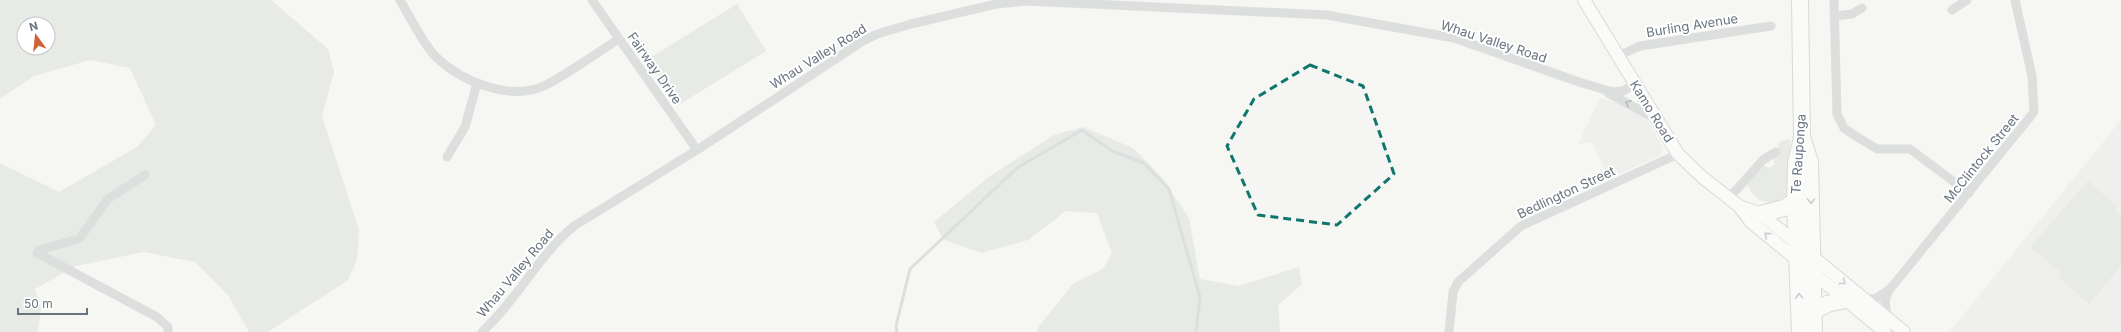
<svg xmlns="http://www.w3.org/2000/svg" width="2121" height="332" font-family="Inter,sans-serif">
<style>
.built{fill:#e6e7e6}
.green{fill:#d7dcd4;fill-rule:evenodd}
.lines{fill:none;stroke-linecap:round;stroke-linejoin:round}
.stream{stroke:#bac3c8;stroke-width:3}
.secondary-casing{stroke:#b4b8bc;stroke-width:14}
.highway-casing{stroke:#b4b7ba;stroke-width:18}
.street{stroke:#bfc2c6;stroke-width:9}
.secondary{stroke:#fff;stroke-width:12}
.highway{stroke:#fff;stroke-width:16}
.oneway{stroke:#687480}
.oneway2{stroke:#959ea6}
.marked{fill:none;stroke:#0f766e;stroke-width:3;stroke-dasharray:8 5;stroke-linejoin:round}
.labels{text-anchor:middle;stroke-width:4;stroke-linejoin:round;paint-order:stroke}
.street-label{font-size:13px;fill:#687480;stroke:#fff}
</style>
<rect width="100%" height="100%" fill="#f5f6f3"/>
<path class="built" d="M 1600,98 L 1624,105 L 1647,120 L 1663,147 L 1661,155 L 1609,179 L 1592,142 L 1578,144 Z
M 2121,120 L 2121,332 L 1948,332 L 1960,319 Z"/>
<path class="green" d="M 0,0 L 271,0 L 328,49 L 334,72 L 322,116 L 359,230 L 357,260 L 348,280 L 268,332 L 249,332 L 228,295 L 195,262 L 144,252 L 76,266 L 35,289 L 41,309 L 38,332 L 0,332 L 0,163 L 59,192 L 137,147 L 156,125 L 130,68 L 90,60 L 34,76 L 0,99 ZM 24,24 L 48,24 L 48,48 L 24,48 Z
M 737,4 L 766,51 L 677,106 L 648,59 Z
M 1083,127 L 1133,148 L 1163,179 L 1189,218 L 1200,279 L 1239,286 L 1299,267 L 1302,284 L 1278,305 L 1280,332 L 1037,332 L 1039,326 L 1074,283 L 1103,269 L 1112,253 L 1097,213 L 1066,211 L 1028,240 L 981,253 L 944,240 L 934,222 L 990,176 L 1054,135 Z
M 1790,139 L 1790,191 L 1786,200 C 1773,203 1762,205 1752,193 C 1750,190 1750,187 1747,185 L 1764,166 L 1770,168 L 1775,164 L 1774,159 L 1780,141 Z
M 2088,181 L 2118,207 L 2115,211 L 2121,216 L 2121,266 L 2089,304 L 2058,277 L 2061,273 L 2030,247 Z"/>
<g class="lines">
<path class="stream" d="M 897,332 L 896,326 L 910,269 L 1017,168 L 1082,130 L 1112,151 L 1144,163 L 1169,189 L 1200,297 L 1196,332"/>
<g class="secondary-casing">
<path id="secondary" d="M 1584,0 L 1678,154 L 1702,177 L 1739,206 L 1751,222 L 1885,332
M 1739,206 L 1761,214 L 1904,332"/>
</g>
<g class="highway-casing">
<path id="highway" d="M 1800,0 L 1802,137 L 1796,163 L 1795,201 L 1800,332
M 1802,137 L 1810,162 L 1814,332
M 1761,214 L 1784,208 L 1795,201
M 1813,312 L 1827,304 L 1845,300"/>
</g>
<path class="street" d="M 400,0 C 408,14 425,47 436,57 C 462,82 511,102 546,85 C 571,72 595,54 619,39
M 592,0 L 697,150
M 1834,0 L 1837,114 L 1844,128 L 1851,133 L 1877,149 L 1910,149 L 1969,193
M 1952,10 L 1967,0
M 1834,16 L 1852,14 L 1862,8
M 1618,56 L 1640,46 L 1771,26
M 1608,93 L 1656,119
M 447,157 L 465,127 L 477,83
M 145,175 L 108,199 L 79,239 L 39,250 L 37,253 L 157,317 L 168,327 L 168,332
M 1729,198 L 1764,159 L 1776,152
M 1863,298 L 1875,299 L 1890,289 L 2034,112 L 2032,76 L 2015,0
M 1887,318 L 1885,301 L 1889,290
M 482,332 C 517,300 538,256 574,226 L 697,150 L 863,41 L 877,34 L 911,24 L 996,4 L 1027,1 L 1327,15 L 1454,38 L 1582,83 L 1613,92 L 1623,91 L 1635,84
M 1449,332 L 1453,292 L 1458,282 L 1521,226 L 1678,154"/>
<use href="#secondary" class="secondary"/>
<use href="#highway" class="highway"/>
</g>
<defs><path id="oneway-chevron" d="M-2-3.5L2.5 0L-2 3.5" fill="none" stroke-width="1.6" stroke-linecap="round" stroke-linejoin="round"/></defs>
<use class="oneway" href="#oneway-chevron" transform="translate(1628 103) rotate(-155)"/>
<g class="oneway2">
<use href="#oneway-chevron" transform="translate(1811 201) rotate(89)"/>
<use href="#oneway-chevron" transform="translate(1767 235) rotate(-140)"/>
<use href="#oneway-chevron" transform="translate(1843 282) rotate(39)"/>
<use href="#oneway-chevron" transform="translate(1799 296) rotate(-93)"/>
</g>
<path d="M0 0H2121V332H0ZM 1310,65 L 1363,86 L 1394,174 L 1337,225 L 1258,215 L 1227,146 L 1254,99 Z" fill="#f5f6f3" fill-opacity=".55" fill-rule="evenodd"/>
<path class="marked" d="M 1310,65 L 1363,86 L 1394,174 L 1337,225 L 1258,215 L 1227,146 L 1254,99 Z"/>
<g class="labels">
<g class="street-label">
<text transform="translate(1692 25) rotate(-9)" y="5">Burling Avenue</text>
<text transform="translate(1494 41) rotate(18)" y="5">Whau Valley Road</text>
<text transform="translate(818 56) rotate(-32)" y="5">Whau Valley Road</text>
<text transform="translate(655 68) rotate(55)" y="5">Fairway Drive</text>
<text transform="translate(1652 111) rotate(58)" y="5">Kamo Road</text>
<text transform="translate(1798 154) rotate(-86)" y="5">Te Rauponga</text>
<text transform="translate(1981 158) rotate(-51)" y="5">McClintock Street</text>
<text transform="translate(1566 192) rotate(-25)" y="5">Bedlington Street</text>
<text transform="translate(515 273) rotate(-50)" y="5">Whau Valley Road</text>
</g>
</g>
<g transform="translate(36 36) rotate(345)"><circle r="19" fill="#ffffff" stroke="#c3c7cc"/>
<path d="M0-3L7 15L0 10L-7 15Z" fill="#d06238"/>
<text y="-6" font-size="11" font-weight="bold" text-anchor="middle" fill="#687480">N</text>
</g>
<path d="M18 308v6h69v-6" fill="none" stroke="#687480" stroke-width="2"/>
<text x="24" y="308" font-size="12" fill="#687480" stroke="#ffffff" stroke-width="3" paint-order="stroke">50 m</text>
</svg>
